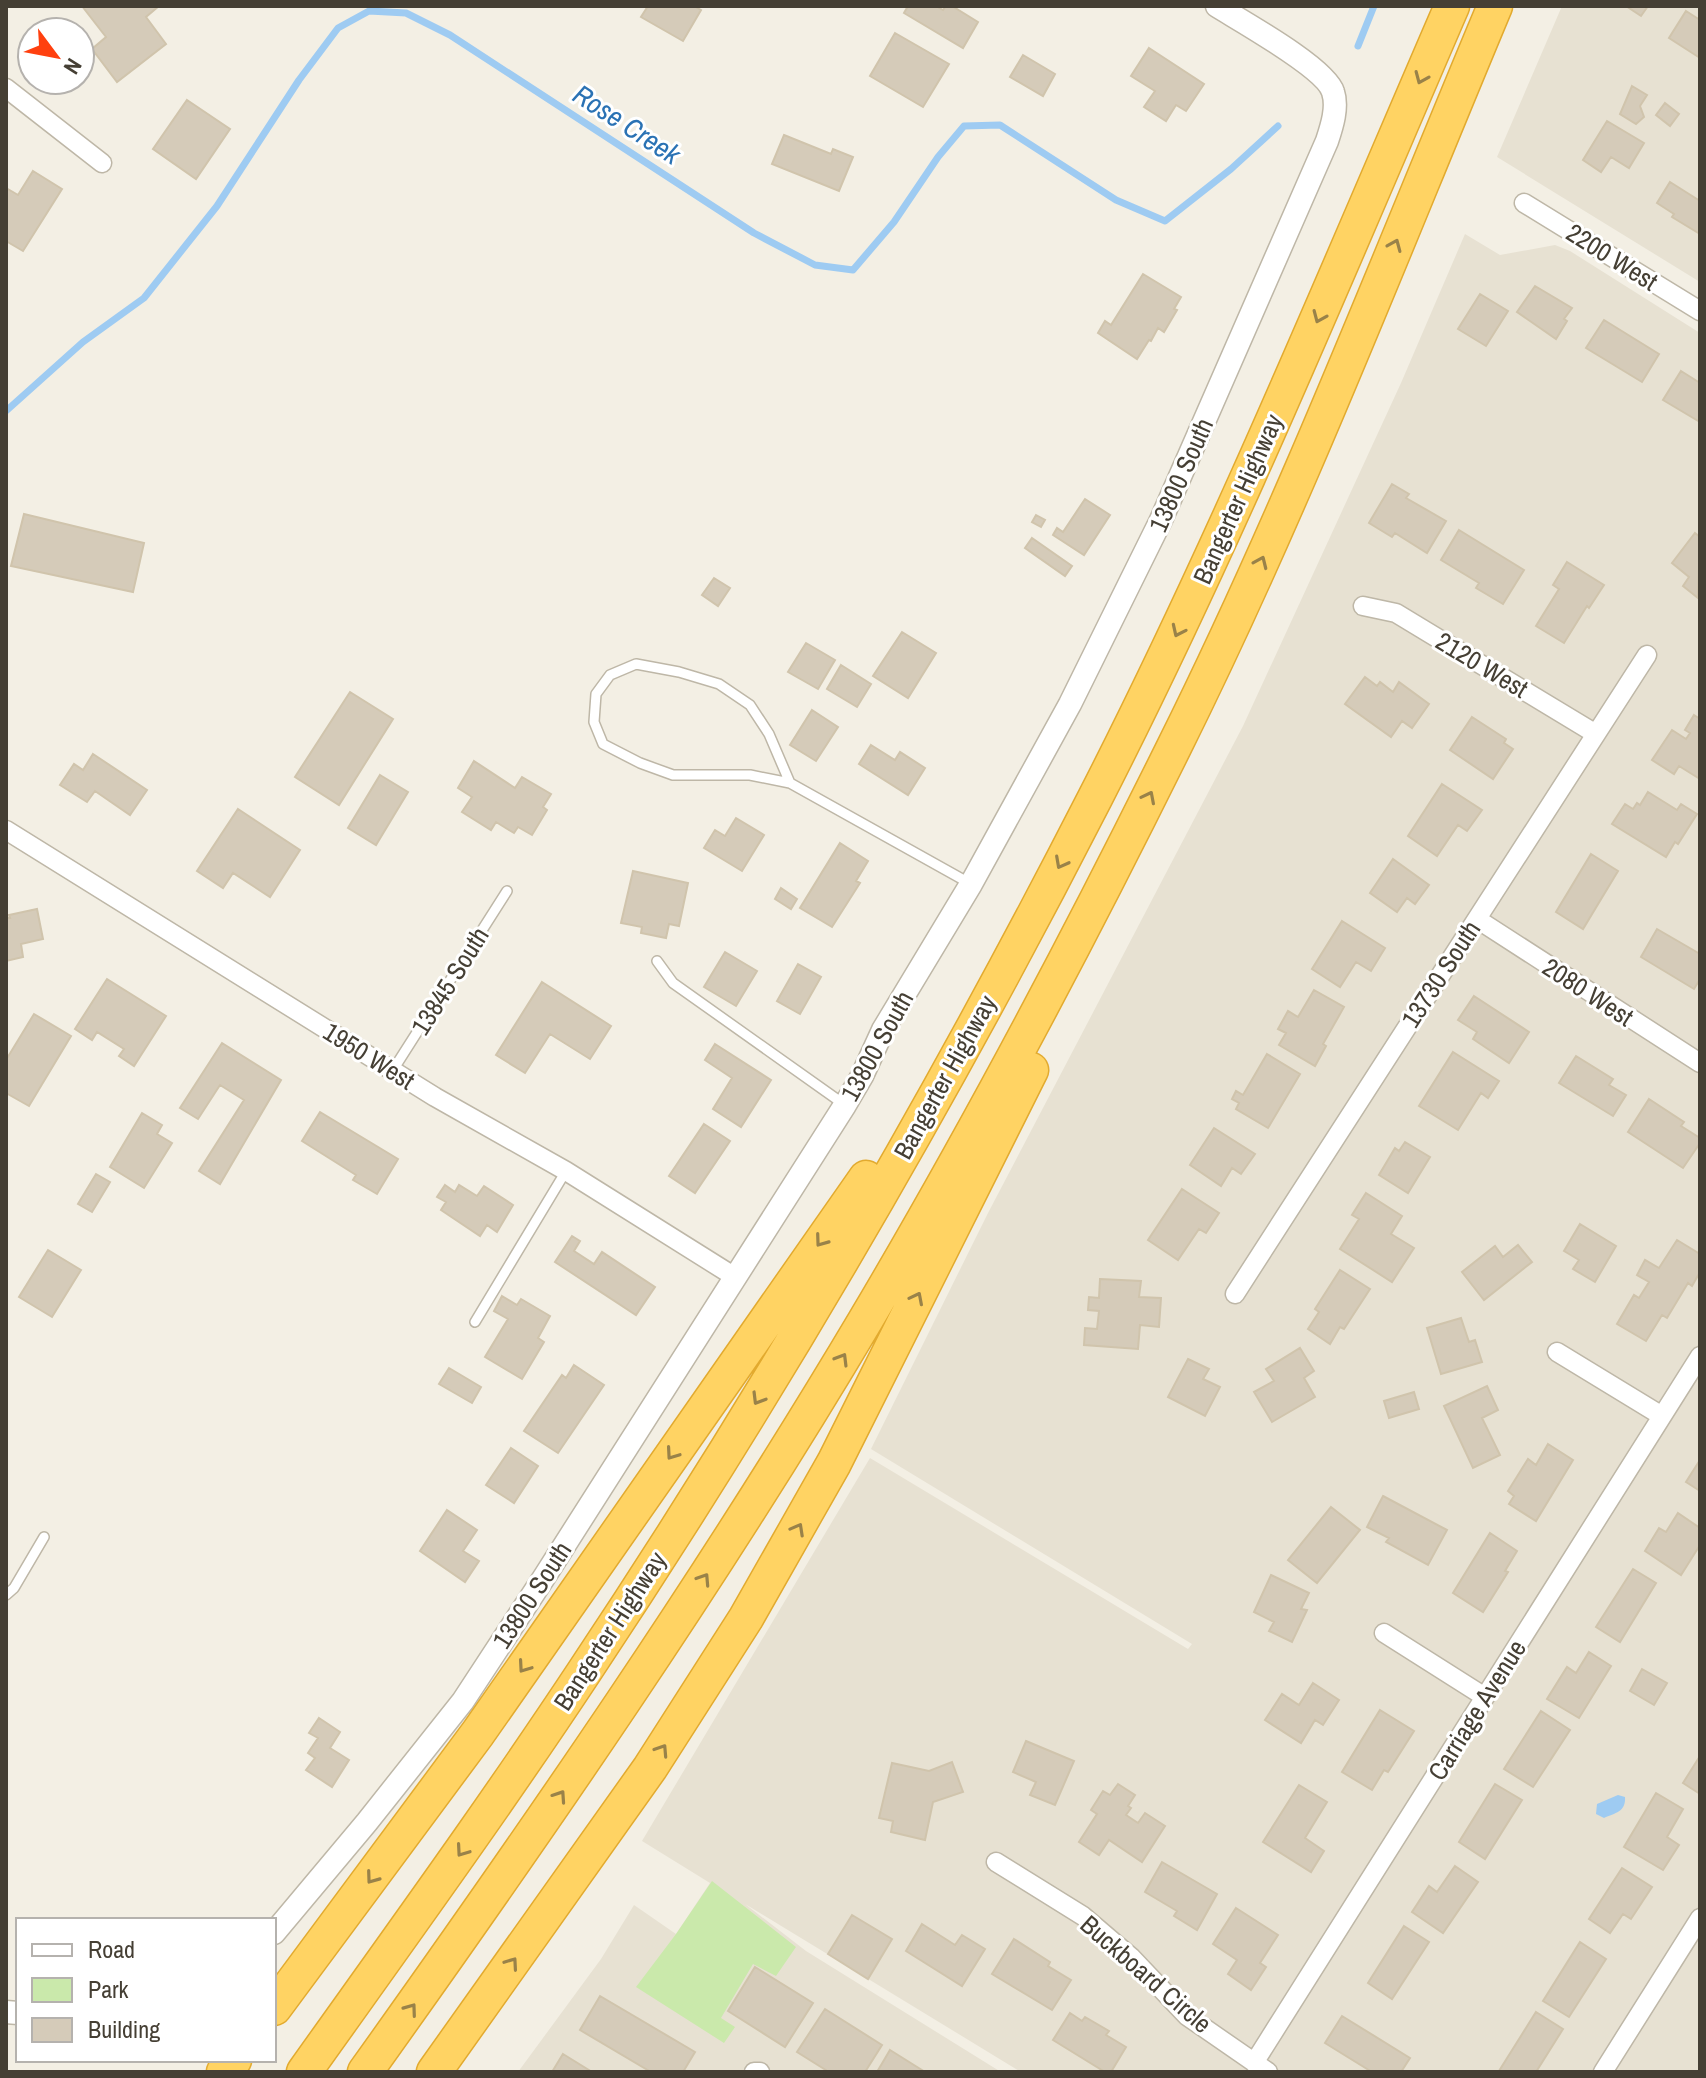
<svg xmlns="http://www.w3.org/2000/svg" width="1706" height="2078" font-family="'Archivo Narrow',sans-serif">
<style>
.residential{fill:#e7e1d2}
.green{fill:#cae9ab}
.water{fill:#9ecbf2}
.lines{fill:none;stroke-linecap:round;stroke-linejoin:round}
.stream{stroke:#9ecbf2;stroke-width:7}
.building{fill:#d5cbb9;stroke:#d0c4ac;stroke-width:2}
.service-casing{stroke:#beb7a7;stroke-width:12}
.minor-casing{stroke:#beb7a7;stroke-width:21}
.tertiary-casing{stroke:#beb7a7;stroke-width:25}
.motorway-casing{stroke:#e2aa2f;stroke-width:37}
.service{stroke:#fff;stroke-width:9}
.minor{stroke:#fff;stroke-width:18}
.tertiary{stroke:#fff;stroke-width:22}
.motorway{stroke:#ffd363;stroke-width:34}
.oneway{stroke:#998249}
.labels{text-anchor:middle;stroke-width:6;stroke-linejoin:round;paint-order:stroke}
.street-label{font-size:26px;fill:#453f34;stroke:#fff}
.water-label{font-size:28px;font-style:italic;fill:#2a72b4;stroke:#fff}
</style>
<rect width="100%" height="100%" fill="#f3efe4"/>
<path class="residential" d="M 1562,6 L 1700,6 L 1700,282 L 1497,157 Z
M 1465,234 L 1500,255 L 1555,245 L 1570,251 L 1700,333 L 1700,2072 L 1021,2072 L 745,1904 L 806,1951 L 1001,2072 L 518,2072 L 601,1959 L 634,1905 L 676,1934 L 710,1883 L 642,1841 L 870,1458 L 1188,1649 L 1192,1644 L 871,1449 L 988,1213 L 1243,726 L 1401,383 Z"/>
<path class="green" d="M 712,1881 L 796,1947 L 776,1976 L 753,1964 L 721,2018 L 735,2027 L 724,2043 L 636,1987 L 676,1934 Z"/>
<path class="water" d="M 1618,1795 L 1625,1797 C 1626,1812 1615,1813 1604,1818 L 1596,1814 L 1597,1804 Z"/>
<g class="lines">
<path class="stream" d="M 1358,46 L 1374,6
M 6,411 L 83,342 L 144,298 L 217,206 L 299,80 L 338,28 L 369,11 L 406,13 L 450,35 L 754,233 L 815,265 L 853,270 L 894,222 L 938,157 L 964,126 L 1000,125 L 1116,200 L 1165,221 L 1231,169 L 1278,126"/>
</g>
<path class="building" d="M 82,6 L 159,6 L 146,17 L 166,44 L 117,82 L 92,49 L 106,37 Z
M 648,6 L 694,6 L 701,10 L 683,41 L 641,17 Z
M 908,6 L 936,6 L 943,10 L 946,6 L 952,6 L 978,22 L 963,48 L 904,13 Z
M 1626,6 L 1648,6 L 1641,16 Z
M 1686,11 L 1700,20 L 1700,58 L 1669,38 Z
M 895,33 L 949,64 L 923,107 L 870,76 Z
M 1149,48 L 1204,84 L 1186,111 L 1176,105 L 1166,121 L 1144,107 L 1155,91 L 1131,76 Z
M 1023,55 L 1055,74 L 1043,96 L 1010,77 Z
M 1632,86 L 1647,95 L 1640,106 L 1644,117 L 1636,124 L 1620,114 Z
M 187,100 L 230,129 L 196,179 L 153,149 Z
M 1665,103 L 1679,114 L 1670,126 L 1656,115 Z
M 1607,121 L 1644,143 L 1629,168 L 1611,157 L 1601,172 L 1583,160 Z
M 784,135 L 831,154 L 833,149 L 853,157 L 839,191 L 772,164 Z
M 33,171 L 62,189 L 23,251 L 6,241 L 6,188 L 18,195 Z
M 1670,182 L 1700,201 L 1700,234 L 1672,217 L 1674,214 L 1657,203 Z
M 1143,274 L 1181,297 L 1174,309 L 1177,310 L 1164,332 L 1158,328 L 1151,341 L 1149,340 L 1137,359 L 1098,333 L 1105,321 L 1111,325 Z
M 1535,286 L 1572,308 L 1564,319 L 1567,321 L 1556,339 L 1517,312 Z
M 1480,294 L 1508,311 L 1486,346 L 1458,329 Z
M 1604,320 L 1659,354 L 1642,382 L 1586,348 Z
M 1681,371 L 1700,383 L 1700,422 L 1663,400 Z
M 1392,484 L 1409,494 L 1406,498 L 1446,521 L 1427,553 L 1395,533 L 1392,537 L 1369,523 Z
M 1085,499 L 1110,515 L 1084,555 L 1053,535 L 1057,528 L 1063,532 Z
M 24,514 L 144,543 L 133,592 L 11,566 Z
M 1036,515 L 1045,520 L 1041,527 L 1032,522 Z
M 1459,530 L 1524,570 L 1503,604 L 1476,588 L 1479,583 L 1441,560 Z
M 1695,533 L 1700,537 L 1698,598 L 1683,586 L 1689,577 L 1672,563 Z
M 1032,538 L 1072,566 L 1065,576 L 1025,548 Z
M 1567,562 L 1604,585 L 1589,608 L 1587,606 L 1564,643 L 1536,626 L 1559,589 L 1553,585 Z
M 714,578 L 730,588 L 718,606 L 702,595 Z
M 902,632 L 936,653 L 908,698 L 873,676 Z
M 806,643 L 835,660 L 818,689 L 788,672 Z
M 841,665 L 871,684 L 857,707 L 827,689 Z
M 1365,677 L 1377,686 L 1380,682 L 1393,692 L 1399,682 L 1429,704 L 1412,728 L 1402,721 L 1391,737 L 1345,704 Z
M 350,692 L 393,719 L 339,805 L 295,777 Z
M 812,710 L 838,727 L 816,761 L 790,745 Z
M 1694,715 L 1700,719 L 1700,779 L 1679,766 L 1674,774 L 1652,760 L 1672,730 L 1686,739 L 1690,733 L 1685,730 Z
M 1472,717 L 1506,739 L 1504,743 L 1513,749 L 1493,779 L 1450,750 Z
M 871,745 L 895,760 L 900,752 L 925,768 L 908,795 L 859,764 Z
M 93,754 L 147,790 L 130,815 L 95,791 L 87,802 L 60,785 L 74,764 L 83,770 Z
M 474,761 L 515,788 L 522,777 L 551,794 L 543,807 L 547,810 L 532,835 L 518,827 L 514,833 L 496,822 L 491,830 L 462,812 L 472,797 L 458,788 Z
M 380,775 L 408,792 L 376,845 L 348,828 Z
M 1442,784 L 1482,810 L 1467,831 L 1458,825 L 1437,856 L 1408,836 Z
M 1648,792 L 1677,810 L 1681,804 L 1697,814 L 1678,844 L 1675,842 L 1666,857 L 1612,824 L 1625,804 L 1633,809 L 1637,803 L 1640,805 Z
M 238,809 L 300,850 L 270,897 L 233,873 L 223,888 L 197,871 Z
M 736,818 L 764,835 L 742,871 L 704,848 L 715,830 L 725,836 Z
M 840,843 L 868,861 L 856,881 L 860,883 L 832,927 L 800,908 Z
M 1591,854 L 1618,871 L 1583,929 L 1556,912 Z
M 1393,859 L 1429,885 L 1415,904 L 1407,898 L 1397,912 L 1370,893 Z
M 633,871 L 688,883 L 679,926 L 669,924 L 666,938 L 641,933 L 642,927 L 621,923 Z
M 781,888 L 797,899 L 791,909 L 775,899 Z
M 37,909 L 43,939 L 21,944 L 23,957 L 6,961 L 6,918 L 10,918 L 9,915 Z
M 1342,921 L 1385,948 L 1371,971 L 1356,962 L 1340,987 L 1312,969 Z
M 1657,929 L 1700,954 L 1700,979 L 1694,989 L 1641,957 Z
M 725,952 L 757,971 L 736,1006 L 704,987 Z
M 798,964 L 821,977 L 800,1014 L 777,1001 Z
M 107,979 L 166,1016 L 134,1066 L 119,1056 L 124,1049 L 97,1032 L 92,1040 L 75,1029 Z
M 542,982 L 611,1026 L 590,1059 L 550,1034 L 525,1073 L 496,1055 Z
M 1314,990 L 1344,1007 L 1323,1044 L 1326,1046 L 1315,1066 L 1279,1045 L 1286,1033 L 1278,1029 L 1288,1011 L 1298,1017 Z
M 1474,996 L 1529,1032 L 1509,1063 L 1473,1039 L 1477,1032 L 1458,1020 Z
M 34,1014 L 71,1036 L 29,1106 L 6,1093 L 6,1060 Z
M 222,1043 L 281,1080 L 220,1184 L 199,1171 L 244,1100 L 220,1085 L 198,1119 L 180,1108 Z
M 715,1044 L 771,1080 L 741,1127 L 713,1109 L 732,1078 L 705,1060 Z
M 1453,1052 L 1499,1081 L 1488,1098 L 1481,1093 L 1458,1130 L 1419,1106 Z
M 1267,1054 L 1300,1074 L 1268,1128 L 1236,1109 L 1239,1103 L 1232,1099 L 1236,1091 L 1243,1095 Z
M 1576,1056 L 1613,1079 L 1609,1085 L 1626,1095 L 1613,1116 L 1559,1083 Z
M 1649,1099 L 1684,1122 L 1681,1126 L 1700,1138 L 1700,1143 L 1683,1168 L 1628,1132 Z
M 320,1112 L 398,1159 L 377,1194 L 353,1180 L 356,1175 L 302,1141 Z
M 142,1113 L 162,1125 L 157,1134 L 172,1143 L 144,1188 L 110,1167 Z
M 704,1124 L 730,1141 L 695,1193 L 669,1176 Z
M 1214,1128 L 1255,1154 L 1241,1174 L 1232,1168 L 1221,1186 L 1190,1165 Z
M 1405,1142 L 1430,1157 L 1408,1193 L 1379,1175 L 1395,1148 L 1399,1151 Z
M 96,1174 L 110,1182 L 92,1212 L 78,1204 Z
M 445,1185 L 455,1192 L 459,1185 L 477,1196 L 484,1186 L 513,1205 L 497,1232 L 487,1225 L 480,1236 L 441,1210 L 446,1202 L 437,1197 Z
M 1182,1189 L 1219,1213 L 1206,1233 L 1199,1229 L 1178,1260 L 1148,1240 Z
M 1366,1193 L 1402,1216 L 1391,1234 L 1414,1248 L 1392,1282 L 1340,1249 L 1359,1219 L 1352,1215 Z
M 1580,1224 L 1616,1246 L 1595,1282 L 1573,1269 L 1579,1260 L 1564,1251 Z
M 572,1236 L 580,1241 L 574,1251 L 594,1264 L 602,1252 L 655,1287 L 636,1315 L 555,1262 Z
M 1677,1240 L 1700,1254 L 1700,1272 L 1692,1286 L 1688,1283 L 1667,1318 L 1662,1315 L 1646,1341 L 1617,1324 L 1634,1295 L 1639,1298 L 1649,1282 L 1637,1275 L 1645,1260 L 1659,1268 Z
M 1518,1245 L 1532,1262 L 1484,1300 L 1462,1272 L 1495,1246 L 1503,1257 Z
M 48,1250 L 81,1270 L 52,1317 L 19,1297 Z
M 1340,1270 L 1370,1289 L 1344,1329 L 1340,1327 L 1330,1344 L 1308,1329 L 1319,1312 L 1315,1309 Z
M 1100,1279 L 1141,1281 L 1139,1297 L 1161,1298 L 1159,1327 L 1140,1325 L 1138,1349 L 1084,1345 L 1085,1328 L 1097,1329 L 1099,1311 L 1088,1310 L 1089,1297 L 1099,1298 Z
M 502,1296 L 517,1305 L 521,1299 L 550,1316 L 538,1338 L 544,1342 L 522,1379 L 485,1357 L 508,1319 L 494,1311 Z
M 1461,1318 L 1469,1342 L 1475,1340 L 1482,1362 L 1441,1374 L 1427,1328 Z
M 1300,1348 L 1314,1371 L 1304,1378 L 1315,1397 L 1272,1422 L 1254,1392 L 1274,1381 L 1266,1369 Z
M 1188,1359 L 1209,1369 L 1203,1379 L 1220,1387 L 1205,1416 L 1168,1397 Z
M 574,1365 L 604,1385 L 558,1453 L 524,1431 L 562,1375 L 566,1378 Z
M 449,1368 L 481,1387 L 472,1403 L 439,1384 Z
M 1487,1386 L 1498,1410 L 1482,1418 L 1500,1455 L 1473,1468 L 1444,1406 Z
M 1414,1392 L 1419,1409 L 1389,1418 L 1384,1401 Z
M 1548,1444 L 1573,1460 L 1536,1521 L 1509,1504 L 1514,1496 L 1508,1491 L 1528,1459 L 1536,1465 Z
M 511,1448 L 538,1466 L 514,1503 L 486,1485 Z
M 1700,1460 L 1700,1491 L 1686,1482 Z
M 1383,1496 L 1447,1530 L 1428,1565 L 1386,1542 L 1389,1538 L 1367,1527 Z
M 1331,1507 L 1360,1530 L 1317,1583 L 1288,1560 Z
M 447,1510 L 477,1530 L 463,1551 L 479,1561 L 465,1582 L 420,1551 Z
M 1678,1513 L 1700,1528 L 1700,1545 L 1681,1575 L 1645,1551 L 1659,1528 L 1666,1532 Z
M 1490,1533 L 1517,1551 L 1505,1571 L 1508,1572 L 1483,1612 L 1453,1593 Z
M 1633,1569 L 1656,1583 L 1620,1642 L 1596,1627 Z
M 1271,1575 L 1309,1593 L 1301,1609 L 1307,1610 L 1292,1642 L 1269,1631 L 1274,1622 L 1254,1612 Z
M 1589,1652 L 1611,1666 L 1579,1718 L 1547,1699 L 1567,1667 L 1576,1673 Z
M 1642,1669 L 1667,1683 L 1654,1705 L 1630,1691 Z
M 1313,1683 L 1339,1700 L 1323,1725 L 1315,1720 L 1301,1743 L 1265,1720 L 1282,1694 L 1299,1705 Z
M 1380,1710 L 1414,1731 L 1388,1772 L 1384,1770 L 1372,1790 L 1342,1772 Z
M 1541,1711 L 1570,1730 L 1533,1787 L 1504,1769 Z
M 319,1718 L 340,1732 L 330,1748 L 349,1760 L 332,1787 L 306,1770 L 315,1758 L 308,1753 L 318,1738 L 309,1733 Z
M 1026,1741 L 1074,1761 L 1055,1805 L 1030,1795 L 1036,1782 L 1013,1772 Z
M 1700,1756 L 1700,1794 L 1683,1783 Z
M 952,1762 L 963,1792 L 933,1802 L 925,1840 L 891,1832 L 893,1821 L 879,1818 L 892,1763 L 929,1771 Z
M 1118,1784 L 1135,1795 L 1128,1806 L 1131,1808 L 1126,1815 L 1138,1823 L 1145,1813 L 1165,1826 L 1142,1862 L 1109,1840 L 1099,1855 L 1079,1842 L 1097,1814 L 1091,1810 L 1103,1791 L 1110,1795 Z
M 1495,1784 L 1522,1800 L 1485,1859 L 1459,1842 Z
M 1299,1785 L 1327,1802 L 1305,1838 L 1324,1851 L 1311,1872 L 1263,1842 Z
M 1656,1793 L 1683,1809 L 1667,1837 L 1679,1845 L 1663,1870 L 1624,1847 Z
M 1162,1862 L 1217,1894 L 1197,1930 L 1174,1916 L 1177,1911 L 1145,1892 Z
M 1455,1866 L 1478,1882 L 1443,1933 L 1412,1912 L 1429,1886 L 1437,1892 Z
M 1622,1868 L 1652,1887 L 1631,1919 L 1623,1914 L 1610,1933 L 1589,1919 Z
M 1236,1908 L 1278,1935 L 1260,1963 L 1266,1967 L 1251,1990 L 1228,1974 L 1237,1960 L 1213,1944 Z
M 852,1915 L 892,1939 L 868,1979 L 828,1954 Z
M 922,1924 L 955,1945 L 962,1935 L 985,1949 L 962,1986 L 906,1951 Z
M 1404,1926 L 1429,1942 L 1392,1999 L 1368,1983 Z
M 1014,1939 L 1050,1962 L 1048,1966 L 1071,1980 L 1052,2010 L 992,1974 Z
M 1580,1942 L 1606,1959 L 1569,2017 L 1543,2001 Z
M 755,1967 L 813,2003 L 785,2047 L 728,2011 Z
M 600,1996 L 695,2052 L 683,2072 L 651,2072 L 580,2030 Z
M 825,2009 L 882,2045 L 865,2072 L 829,2072 L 797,2052 Z
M 1536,2012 L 1563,2029 L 1536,2072 L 1502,2072 L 1499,2071 Z
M 1070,2013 L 1082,2021 L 1085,2017 L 1109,2031 L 1106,2035 L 1126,2047 L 1111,2072 L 1105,2072 L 1053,2040 Z
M 1342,2016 L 1410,2058 L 1401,2072 L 1372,2072 L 1325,2043 Z
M 890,2050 L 925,2072 L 877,2072 Z
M 563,2054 L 592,2072 L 552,2072 Z"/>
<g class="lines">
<g class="service-casing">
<path id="service" d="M 790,783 L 769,734 L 750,705 L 719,684 L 679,672 L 636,664 L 610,675 L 596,694 L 594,722 L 603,744 L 640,763 L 673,775 L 750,775 L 790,783 L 971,884
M 657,961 L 673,983 L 845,1105
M 393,1070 L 507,891
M 475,1322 L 566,1171
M 6,1595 L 14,1588 L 44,1537"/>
</g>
<g class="minor-casing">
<path id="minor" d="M 6,88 L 102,163
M 1524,203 L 1700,311
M 1363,606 L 1396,613 L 1596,734
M 6,830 L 435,1097 L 566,1171 L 735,1277
M 1477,919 L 1700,1063
M 1235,1294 L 1647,655
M 1557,1352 L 1662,1416
M 1384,1633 L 1485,1697
M 996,1862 L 1083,1916 L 1131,1957 L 1187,2016 L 1268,2072
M 1254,2063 L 1700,1356
M 754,2072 L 760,2072
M 1603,2072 L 1700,1918"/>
</g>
<g class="tertiary-casing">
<path id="tertiary" d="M 274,1933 L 367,1822 L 463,1701 L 543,1579 L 845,1105 L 862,1076 L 883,1030 L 971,884 L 1070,704 L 1161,520 L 1327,141 C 1332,126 1338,107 1333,92 C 1326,68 1241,21 1217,6
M 6,2012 L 18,2013"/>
</g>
<g class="motorway-casing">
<path id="motorway" d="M 274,2008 L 478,1733 L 866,1178
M 224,2072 L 234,2060
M 304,2072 C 398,1940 494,1808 584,1672 C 771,1391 941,1099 1095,798 C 1227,540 1337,272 1452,6
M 365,2072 C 540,1827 711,1580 865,1321 C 976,1134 1078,941 1174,747 C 1294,506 1391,254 1495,6
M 434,2072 L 650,1768 L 746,1618 L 834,1463 L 1031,1070"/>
</g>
<use href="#service" class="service"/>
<use href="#minor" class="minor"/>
<use href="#tertiary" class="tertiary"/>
<use href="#motorway" class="motorway"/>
</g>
<defs><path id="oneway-chevron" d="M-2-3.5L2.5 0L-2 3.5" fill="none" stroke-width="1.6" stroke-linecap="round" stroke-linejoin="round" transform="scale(2)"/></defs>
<g class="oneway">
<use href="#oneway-chevron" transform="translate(1421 78) rotate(113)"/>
<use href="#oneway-chevron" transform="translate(1395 245) rotate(-67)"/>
<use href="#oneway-chevron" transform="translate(1319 317) rotate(113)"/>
<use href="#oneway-chevron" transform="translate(1261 562) rotate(-66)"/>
<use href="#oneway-chevron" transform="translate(1178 631) rotate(115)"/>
<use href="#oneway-chevron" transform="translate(1149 797) rotate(-63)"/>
<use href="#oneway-chevron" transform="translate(1061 863) rotate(118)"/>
<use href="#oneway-chevron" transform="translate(821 1241) rotate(126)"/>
<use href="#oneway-chevron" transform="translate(917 1298) rotate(-63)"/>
<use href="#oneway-chevron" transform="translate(842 1359) rotate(-59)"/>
<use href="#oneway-chevron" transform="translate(758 1399) rotate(121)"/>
<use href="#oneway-chevron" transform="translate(672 1454) rotate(125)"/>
<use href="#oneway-chevron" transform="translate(798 1529) rotate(-61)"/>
<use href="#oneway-chevron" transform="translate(704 1579) rotate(-57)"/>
<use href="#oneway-chevron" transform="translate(524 1667) rotate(125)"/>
<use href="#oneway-chevron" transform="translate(662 1750) rotate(-57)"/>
<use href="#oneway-chevron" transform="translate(560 1796) rotate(-56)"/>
<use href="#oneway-chevron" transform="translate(462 1851) rotate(125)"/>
<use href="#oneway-chevron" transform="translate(372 1878) rotate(126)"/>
<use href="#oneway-chevron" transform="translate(512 1963) rotate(-55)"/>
<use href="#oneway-chevron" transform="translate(411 2009) rotate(-54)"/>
</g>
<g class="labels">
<g class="street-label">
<text transform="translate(1612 257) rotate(32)" y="9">2200 West</text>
<text transform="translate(1181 475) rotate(-66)" y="9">13800 South</text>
<text transform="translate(1238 499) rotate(-66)" y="9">Bangerter Highway</text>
<text transform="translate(1482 665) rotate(31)" y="9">2120 West</text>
<text transform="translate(1441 974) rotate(-57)" y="9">13730 South</text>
<text transform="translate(450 981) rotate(-58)" y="9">13845 South</text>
<text transform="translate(1588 992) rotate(33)" y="9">2080 West</text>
<text transform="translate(877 1046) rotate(-61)" y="9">13800 South</text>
<text transform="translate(369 1056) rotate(32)" y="9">1950 West</text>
<text transform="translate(945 1077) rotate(-61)" y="9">Bangerter Highway</text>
<text transform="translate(532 1595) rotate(-57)" y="9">13800 South</text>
<text transform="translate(610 1631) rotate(-57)" y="9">Bangerter Highway</text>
<text transform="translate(1477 1710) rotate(-58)" y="9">Carriage Avenue</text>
<text transform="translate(1146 1974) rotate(41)" y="9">Buckboard Circle</text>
</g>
<g class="water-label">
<text transform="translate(627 124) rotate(33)" y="10">Rose Creek</text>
</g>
</g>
<rect width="1706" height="2078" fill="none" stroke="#453f34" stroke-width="16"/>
<rect x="16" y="1918" width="260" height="144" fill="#ffffff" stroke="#b5b2ae" stroke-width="2"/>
<rect x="32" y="1944" width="40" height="12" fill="#ffffff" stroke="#b5b2ae" stroke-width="2"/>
<text x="88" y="1958" font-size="24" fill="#453f34">Road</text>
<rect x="32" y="1978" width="40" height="24" fill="#cae9ab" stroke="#b5b2ae" stroke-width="2"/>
<text x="88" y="1998" font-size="24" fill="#453f34">Park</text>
<rect x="32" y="2018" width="40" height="24" fill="#d5cbb9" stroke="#b5b2ae" stroke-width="2"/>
<text x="88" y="2038" font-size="24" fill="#453f34">Building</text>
<g transform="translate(56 56) rotate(122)"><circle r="38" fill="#ffffff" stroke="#b5b2ae" stroke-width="2"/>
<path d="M0-6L14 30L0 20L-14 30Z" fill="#ff400f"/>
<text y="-12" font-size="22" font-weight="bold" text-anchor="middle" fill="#453f34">N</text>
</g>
</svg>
